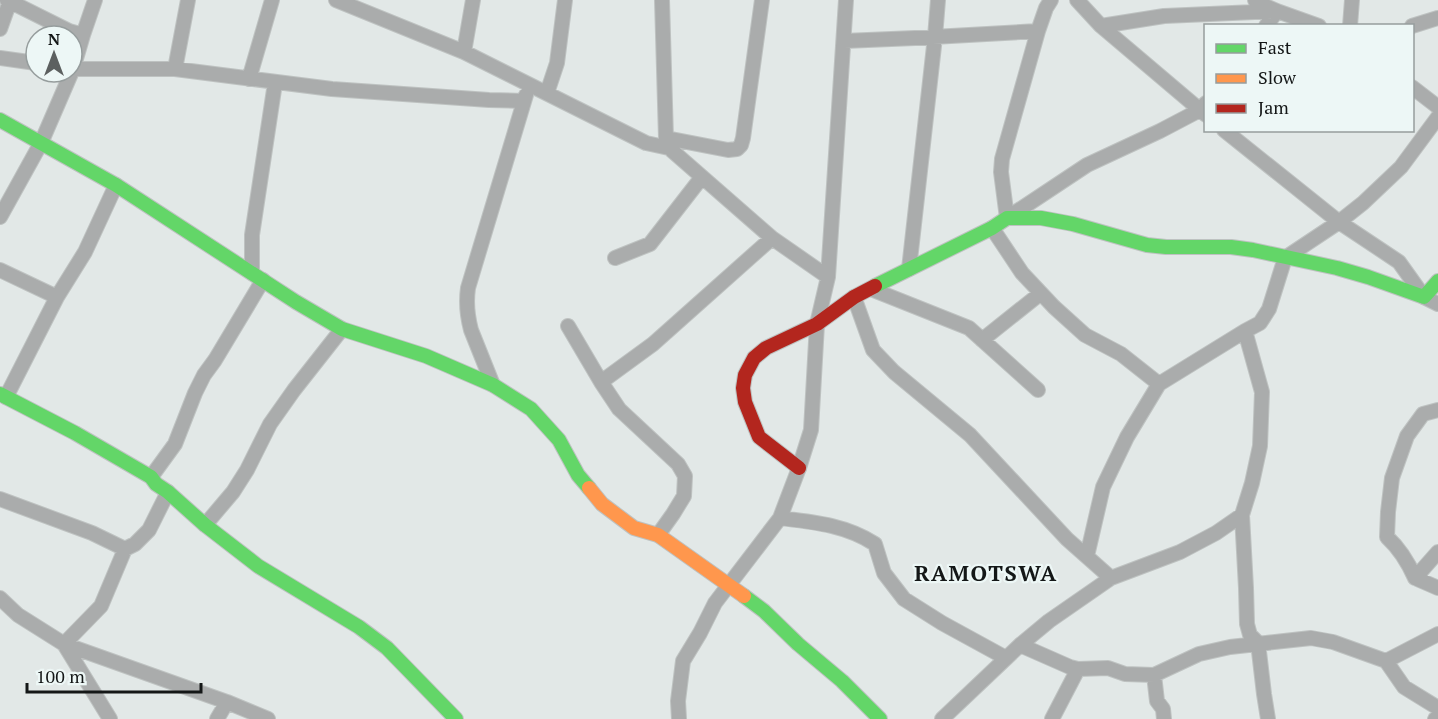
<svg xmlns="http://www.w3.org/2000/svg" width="1438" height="719" font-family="'PT Serif',serif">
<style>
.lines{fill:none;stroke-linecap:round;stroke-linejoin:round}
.street-casing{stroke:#bec2c1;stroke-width:16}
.fast-casing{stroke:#bec2c1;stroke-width:16}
.slow-casing{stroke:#bec2c1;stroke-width:16}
.jam-casing{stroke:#bec2c1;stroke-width:16}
.street{stroke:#aaacac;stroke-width:14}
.fast{stroke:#63d668;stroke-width:14}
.slow{stroke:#ff974d;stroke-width:14}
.jam{stroke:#b3261e;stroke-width:14}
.labels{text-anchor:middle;stroke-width:4.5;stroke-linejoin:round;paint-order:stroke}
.district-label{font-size:22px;font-weight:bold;letter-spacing:1.5px;fill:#141717;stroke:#edf7f6}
</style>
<rect width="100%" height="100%" fill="#e2e8e7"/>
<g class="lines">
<g class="street-casing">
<path id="street" d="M 7,0 L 69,31 L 83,35
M 336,0 L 464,52 L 646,143 L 669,148 L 772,238 L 828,277
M 662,0 L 666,138 L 668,146
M 1051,0 L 1046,8 L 1038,31 L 1002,159 L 1001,172 L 1007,218 L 1087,165 L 1160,131 L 1200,110 L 1206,103
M 1077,0 L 1101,26 L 1206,115
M 1255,0 L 1256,2 L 1277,11 L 1266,26
M 1101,26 L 1164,16 L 1277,11 L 1319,26
M 1350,26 L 1352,0
M 1412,26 L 1438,18
M 0,29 L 10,1
M 844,41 L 915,38 L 1038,31
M 464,52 L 473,0
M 0,58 L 36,63
M 72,69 L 175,69 L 332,89 L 489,100 L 524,101
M 175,69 L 188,0
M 249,79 L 272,0
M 1412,87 L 1438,107
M 547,93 L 557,63 L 565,0
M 1224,130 L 1339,222 L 1399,262 L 1424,297 L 1438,304
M 666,138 L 728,150 L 737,149 L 741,145 L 743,138 L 762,0
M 0,217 L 41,143 L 73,69 L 83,35 L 95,0
M 992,228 L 1022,273 L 1054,307 L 1085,335 L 1121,354 L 1159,384
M 615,258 L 650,244 L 702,177
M 909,269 L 935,37 L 938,0
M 0,270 L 57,297
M 252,273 L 252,235 L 275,83
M 871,289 L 969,328 L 1038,390
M 854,297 L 873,350 L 894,372 L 970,435 L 1067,539 L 1111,578
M 568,326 L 601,382 L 619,409 L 678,464 L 685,476 L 684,496 L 673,514 L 658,535
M 982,340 L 1041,293
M 601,382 L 653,344 L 772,238
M 493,385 L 471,330 C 467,315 466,302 468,288 L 526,95
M 6,397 L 57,297 L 85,252 L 116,185
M 1438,410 L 1423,414 L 1407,436 L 1392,478 L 1388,512 L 1387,537 C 1400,549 1408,562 1415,578 L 1438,588
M 151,477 L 175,444 L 195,393 L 204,375 L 215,360 L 263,280
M 0,499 L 92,533 L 125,549
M 1242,515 L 1246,588 L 1247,624 L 1250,635 L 1258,643 L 1264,694 L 1268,719
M 780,518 C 813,522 846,525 875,544 L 884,573 L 904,599 L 942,623 L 1006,658
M 205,525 L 233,492 L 247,470 L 270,424 L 294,390 L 342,329
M 1087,556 L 1103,487 L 1127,437 L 1159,384 L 1245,331
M 1415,578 L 1438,552
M 0,598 L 18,615 L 64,644 L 227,702 L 268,719
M 64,644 L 101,606 L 125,549 L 135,544 L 149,530 L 168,492
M 64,644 L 110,719
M 1020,645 L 1070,667 L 1078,669 L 1108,668 L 1125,674 L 1154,675 L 1157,701 L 1163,709 L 1164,719
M 1386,661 L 1438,634
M 1154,675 L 1199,654 L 1230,647 L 1311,638 L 1333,642 L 1386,661 L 1404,687 L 1438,708
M 217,719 L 227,702
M 679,719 L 678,701 L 683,661 L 700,633 L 715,603 L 780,518 L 799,468 L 811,430 L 817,324 L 828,277 L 846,0
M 942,719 L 1020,645 L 1049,621 L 1111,578 L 1180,552 L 1216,533 L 1242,515 L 1252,483 L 1260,446 L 1262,392 L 1245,331 L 1260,323 L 1269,309 L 1285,258 L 1339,222 L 1363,203 L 1401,167 L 1438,117
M 1052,719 L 1078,669
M 1435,719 L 1438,717"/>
</g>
<g class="fast-casing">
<path id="fast" d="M 0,120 L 116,185 L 296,302 L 342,329 L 426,356 L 493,385 L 531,409 L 559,440 L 578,475 L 589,488
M 875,286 L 992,228 L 1007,218 L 1041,218 L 1073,224 L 1147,245 L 1166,247 L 1231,247 L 1253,250 L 1337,268 L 1368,277 L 1424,297 L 1438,281
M 0,394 L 75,433 L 151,477 L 156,484 L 168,492 L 205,525 L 258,566 L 359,627 L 387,648 L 456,719
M 744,596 L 764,611 L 798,644 L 842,681 L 880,719"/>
</g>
<g class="slow-casing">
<path id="slow" d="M 589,488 L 602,504 L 634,528 L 658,535 L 744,596"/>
</g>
<g class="jam-casing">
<path id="jam" d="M 799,468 L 759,437 L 745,402 L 743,388 L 745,375 L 754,358 L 766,348 L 817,324 L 854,297 L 875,286"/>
</g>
<use href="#street" class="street"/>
<use href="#fast" class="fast"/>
<use href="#slow" class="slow"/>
<use href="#jam" class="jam"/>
</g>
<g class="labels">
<g class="district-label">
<text x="986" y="581">RAMOTSWA</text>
</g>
</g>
<rect x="1204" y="24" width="210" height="108" fill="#edf7f6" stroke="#969d9d" stroke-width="1.5"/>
<rect x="1216" y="44" width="30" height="9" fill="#63d668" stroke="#969d9d" stroke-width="1.5"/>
<text x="1258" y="54" font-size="18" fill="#141717">Fast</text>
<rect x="1216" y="74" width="30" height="9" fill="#ff974d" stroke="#969d9d" stroke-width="1.5"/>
<text x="1258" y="84" font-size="18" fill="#141717">Slow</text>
<rect x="1216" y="104" width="30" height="9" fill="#b3261e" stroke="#969d9d" stroke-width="1.5"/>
<text x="1258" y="114" font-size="18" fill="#141717">Jam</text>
<g transform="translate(54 54)"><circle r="28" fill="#edf7f6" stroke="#969d9d" stroke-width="1.5"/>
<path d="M0-4.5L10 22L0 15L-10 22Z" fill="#5c6060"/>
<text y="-9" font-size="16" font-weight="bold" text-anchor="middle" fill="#141717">N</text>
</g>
<path d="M27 683v9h174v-9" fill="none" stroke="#141717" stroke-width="3"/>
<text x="36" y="683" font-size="18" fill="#141717" stroke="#edf7f6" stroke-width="4.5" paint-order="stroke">100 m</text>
</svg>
